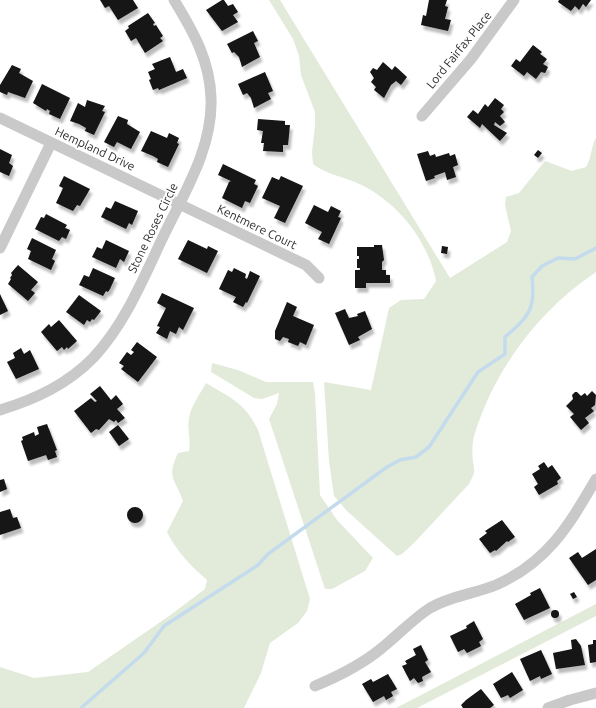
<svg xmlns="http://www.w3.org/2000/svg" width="596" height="708" font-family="Ubuntu,sans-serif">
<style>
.green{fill:#e2ebd9}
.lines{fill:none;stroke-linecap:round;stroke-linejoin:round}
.stream{stroke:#c3dbed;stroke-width:3.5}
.building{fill:#131313;filter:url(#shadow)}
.street{stroke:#c9c9c9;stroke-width:11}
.labels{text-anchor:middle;stroke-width:4;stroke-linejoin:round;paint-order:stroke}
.street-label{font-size:12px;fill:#2c2c2c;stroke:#fff}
</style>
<defs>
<filter id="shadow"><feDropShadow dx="2.5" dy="4.5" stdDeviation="1" flood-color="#0004"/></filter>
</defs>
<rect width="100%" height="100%" fill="#fff"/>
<path class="green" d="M 269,0 L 280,0 L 450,278 L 507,242 L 511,231 L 505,205 L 506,197 L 519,193 L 545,161 L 572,171 L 586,167 C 592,157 591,146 596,138 L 596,272 C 539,310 495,369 475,433 C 472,441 472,453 473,461 C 473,465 475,469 474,473 C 473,476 471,480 469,484 L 414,543 L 402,554 L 397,556 L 347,511 L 334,496 L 329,461 L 324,382 L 371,390 L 389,308 L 401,300 L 424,299 L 436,281 C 428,239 395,199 355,182 C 340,176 326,174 313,164 L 312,152 L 315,125 L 315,112 L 301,75 L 299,56 L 293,39 Z
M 212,363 L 238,370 L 266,382 L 313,382 L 315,393 L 320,495 L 337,520 L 373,558 L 365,571 L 332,589 L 325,589 L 269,419 L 277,404 L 279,393 L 262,399 L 254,398 L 211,372 Z
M 206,383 C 231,398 245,403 258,430 L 310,599 L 307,611 L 298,623 L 270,643 L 261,673 L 244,708 L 0,708 L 0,667 L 34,678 L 88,672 L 169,616 L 205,589 L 207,580 C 191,566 177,552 167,532 L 183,501 C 175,478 166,479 178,453 L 189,451 C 191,440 187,429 189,418 C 191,406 200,394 206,383 Z
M 596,604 L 596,616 L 417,708 L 396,708 Z"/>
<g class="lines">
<path class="stream" d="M 81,708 L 144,653 L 164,626 L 258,565 L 268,554 L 387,467 L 400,460 L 416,457 L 429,447 L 478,372 L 505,354 L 505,337 C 528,317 536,310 532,277 L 542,266 L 558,258 L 575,259 L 596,248"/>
</g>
<path class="building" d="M 100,0 L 133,0 L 138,8 L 118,20 L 109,6 L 105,8 Z
M 222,0 L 224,0 L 228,6 L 233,4 L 238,12 L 233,15 L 238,22 L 222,31 L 206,10 Z
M 429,0 L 447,0 L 445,6 L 448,7 L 445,19 L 451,20 L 448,31 L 421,25 L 423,15 L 426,16 Z
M 559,0 L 591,0 L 586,7 L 583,4 L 579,10 L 575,6 L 571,11 L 558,2 Z
M 148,13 L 155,23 L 153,24 L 154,26 L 156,25 L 163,36 L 160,38 L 163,41 L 145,53 L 136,38 L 131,41 L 125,31 L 129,28 L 128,26 Z
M 253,31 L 258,41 L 254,43 L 260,57 L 242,67 L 239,57 L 234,52 L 232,53 L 227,44 Z
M 533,45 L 542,52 L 540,54 L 547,59 L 543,64 L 548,67 L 545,73 L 541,72 L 536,79 L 527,72 L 524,76 L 511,66 L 516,59 L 520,62 Z
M 170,57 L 176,72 L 183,69 L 187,78 L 159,90 L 158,88 L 153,90 L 149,80 L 151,79 L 148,72 L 155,69 L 152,64 Z
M 383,62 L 392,70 L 395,66 L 407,77 L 401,85 L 396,81 L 391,85 L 384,98 L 374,90 L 376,87 L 371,82 L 374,78 L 370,72 L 373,68 L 377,70 Z
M 12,65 L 21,69 L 19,73 L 33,81 L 25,98 L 8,92 L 7,95 L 0,92 L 0,85 Z
M 265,72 L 273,91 L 268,93 L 271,99 L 254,108 L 251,98 L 247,93 L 243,95 L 238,84 Z
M 42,84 L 70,98 L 60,119 L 49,114 L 50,111 L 47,109 L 46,111 L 33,103 Z
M 495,98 L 504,105 L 501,109 L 504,112 L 500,116 L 505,122 L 500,126 L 495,122 L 494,125 L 507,133 L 500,141 L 482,124 L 480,128 L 467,117 L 473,110 L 478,114 L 485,104 L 488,107 Z
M 87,100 L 105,106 L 102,111 L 105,112 L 94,135 L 85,131 L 86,128 L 79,124 L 70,121 L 78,103 L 85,107 Z
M 118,116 L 128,120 L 127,124 L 140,132 L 131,149 L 117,142 L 114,147 L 104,142 Z
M 258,119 L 285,121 L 285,125 L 290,125 L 288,145 L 283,145 L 283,152 L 263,151 L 264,143 L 261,143 L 263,131 L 257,130 Z
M 151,131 L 167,138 L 169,133 L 179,138 L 177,143 L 179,144 L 168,167 L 157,162 L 158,159 L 153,156 L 141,151 Z
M 0,149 L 12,155 L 9,163 L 13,166 L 9,176 L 0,172 Z
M 538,150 L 542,153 L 538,158 L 534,155 Z
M 428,151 L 430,156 L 435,154 L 436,157 L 449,153 L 450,156 L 455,154 L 458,165 L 453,167 L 456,177 L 447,180 L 445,172 L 434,176 L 435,178 L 426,181 L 417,154 Z
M 223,164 L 256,180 L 254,184 L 258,186 L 250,203 L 245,201 L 242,208 L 222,198 L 229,182 L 231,181 L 218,175 Z
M 64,176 L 90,189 L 80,206 L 77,205 L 73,211 L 56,203 L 63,188 L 59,186 Z
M 281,176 L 303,186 L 285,223 L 274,218 L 280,206 L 262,198 L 272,177 L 279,180 Z
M 115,201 L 138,211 L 132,225 L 129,223 L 126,229 L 101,217 L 106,207 L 111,209 Z
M 314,205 L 328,212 L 331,206 L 341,211 L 338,217 L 341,218 L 329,244 L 318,239 L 322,232 L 305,223 Z
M 46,214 L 67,225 L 65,228 L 70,230 L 66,239 L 62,237 L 59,241 L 35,229 L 41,217 L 44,218 Z
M 32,238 L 56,250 L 52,259 L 55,261 L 51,270 L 28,259 L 31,251 L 27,249 Z
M 106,240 L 129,251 L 124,262 L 120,259 L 116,268 L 92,257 L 97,247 L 102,249 Z
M 188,240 L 207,249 L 208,246 L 218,251 L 207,273 L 178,259 Z
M 374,245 L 382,245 L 384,260 L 382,262 L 382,270 L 386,270 L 386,275 L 390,275 L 390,283 L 366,283 L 366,288 L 355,288 L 355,270 L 360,270 L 360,268 L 357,268 L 357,259 L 359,259 L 359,256 L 357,256 L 357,247 L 374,247 Z
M 442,246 L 448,247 L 447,254 L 441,253 Z
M 18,265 L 38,282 L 31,290 L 35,293 L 28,301 L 8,284 L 11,279 L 10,278 L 12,275 L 11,273 Z
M 93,268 L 115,278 L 110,289 L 108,292 L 106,291 L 103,296 L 79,285 L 84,275 L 89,277 Z
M 234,268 L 246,274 L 245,278 L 247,279 L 250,271 L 260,276 L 247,303 L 246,302 L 243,307 L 233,302 L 236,297 L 219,289 L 228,270 L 232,272 Z
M 162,293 L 194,308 L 183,330 L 179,327 L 176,334 L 170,331 L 167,339 L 156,333 L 160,327 L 157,326 L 166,308 L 157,303 Z
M 0,294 L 8,311 L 0,315 Z
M 79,295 L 101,311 L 94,320 L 92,319 L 90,322 L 87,320 L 84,325 L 66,312 Z
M 287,302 L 297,307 L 293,316 L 314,325 L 306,345 L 300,342 L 298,346 L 288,342 L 289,339 L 283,337 L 280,341 L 275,339 L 275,331 Z
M 345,309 L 349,318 L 358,316 L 357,314 L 365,311 L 372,329 L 358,337 L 360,340 L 349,345 L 335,313 Z
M 59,320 L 77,341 L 68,349 L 67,347 L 64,350 L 62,347 L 57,351 L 41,332 L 49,324 L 51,327 Z
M 137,342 L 157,357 L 138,382 L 121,369 L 124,366 L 119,363 L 127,352 L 131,355 L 134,352 L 131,350 Z
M 21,348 L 24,354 L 30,350 L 39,369 L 16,379 L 7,362 L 15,358 L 13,353 Z
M 100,386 L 111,400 L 116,395 L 123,404 L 117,409 L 125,418 L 118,423 L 116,420 L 114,422 L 109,419 L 99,430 L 96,429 L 91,433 L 74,411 L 91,398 L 95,402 L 97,401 L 90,394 Z
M 592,391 L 596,395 L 595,405 L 591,408 L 594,411 L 585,418 L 589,423 L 581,430 L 570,417 L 574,414 L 566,406 L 573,399 L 572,395 L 575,392 L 577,392 L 581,396 L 585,393 L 587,396 Z
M 47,424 L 57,450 L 55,451 L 57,457 L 48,460 L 46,455 L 28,461 L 21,441 L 23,440 L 22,437 L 34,432 L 35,436 L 39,434 L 37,427 Z
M 118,425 L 129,439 L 119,446 L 109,432 Z
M 544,462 L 548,468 L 552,465 L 561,478 L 557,481 L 558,484 L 539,495 L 534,487 L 538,484 L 532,474 L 540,469 L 538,466 Z
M 4,479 L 7,489 L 0,492 L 0,480 Z
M127 515a8 8 0 1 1 16 0a8 8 0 1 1-16 0Z
M 10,509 L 13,518 L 17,517 L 21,528 L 0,535 L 0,512 Z
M 502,520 L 515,537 L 508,542 L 507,541 L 496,551 L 495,550 L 490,553 L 479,539 L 487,533 L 485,531 Z
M 596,549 L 596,580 L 588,585 L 569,558 L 578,552 L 582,558 Z
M 540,588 L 550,608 L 524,620 L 515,604 L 531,595 L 530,593 Z
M 574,592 L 577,597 L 573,599 L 570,594 Z
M551 614a4 4 0 1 1 8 0a4 4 0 1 1-8 0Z
M 474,621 L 483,639 L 479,642 L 481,646 L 467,653 L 464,649 L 458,652 L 450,636 L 467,628 L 466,626 Z
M 576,639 L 581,646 L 585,665 L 556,669 L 553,653 L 572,649 L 571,640 Z
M 593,640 L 596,640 L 596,662 L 590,663 L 588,645 L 593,644 Z
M 421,645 L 428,660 L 425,662 L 431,672 L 422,677 L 423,681 L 418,683 L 414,678 L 410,681 L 402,666 L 407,664 L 405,661 L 416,655 L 413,649 Z
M 541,650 L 552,674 L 541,679 L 540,676 L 530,681 L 520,659 Z
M 512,672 L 523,690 L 510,698 L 508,695 L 501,698 L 493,684 Z
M 388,674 L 397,689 L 391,692 L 393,696 L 386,700 L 384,696 L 373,702 L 362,684 L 371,679 L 373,682 Z
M 481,689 L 494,705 L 490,708 L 463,708 L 461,705 L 466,700 Z"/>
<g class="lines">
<path class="street" d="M 422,116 L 471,59 L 514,0
M 0,118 L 306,265 L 319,278
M 0,248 L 51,143
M 0,410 C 36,399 68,384 94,357 C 126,322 143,279 163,237 C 184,193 213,148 211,98 C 210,61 193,31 174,0
M 315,686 C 339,676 363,664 383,647 C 399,634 413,619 430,608 C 450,596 474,594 496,585 C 548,562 569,525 596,479
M 548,708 L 570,700 L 596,693"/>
</g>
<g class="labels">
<g class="street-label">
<text transform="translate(459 50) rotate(-51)" y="4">Lord Fairfax Place</text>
<text transform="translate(95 149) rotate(25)" y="4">Hempland Drive</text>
<text transform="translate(257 227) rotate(26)" y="4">Kentmere Court</text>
<text transform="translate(153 228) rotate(-64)" y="4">Stone Roses Circle</text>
</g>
</g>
</svg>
